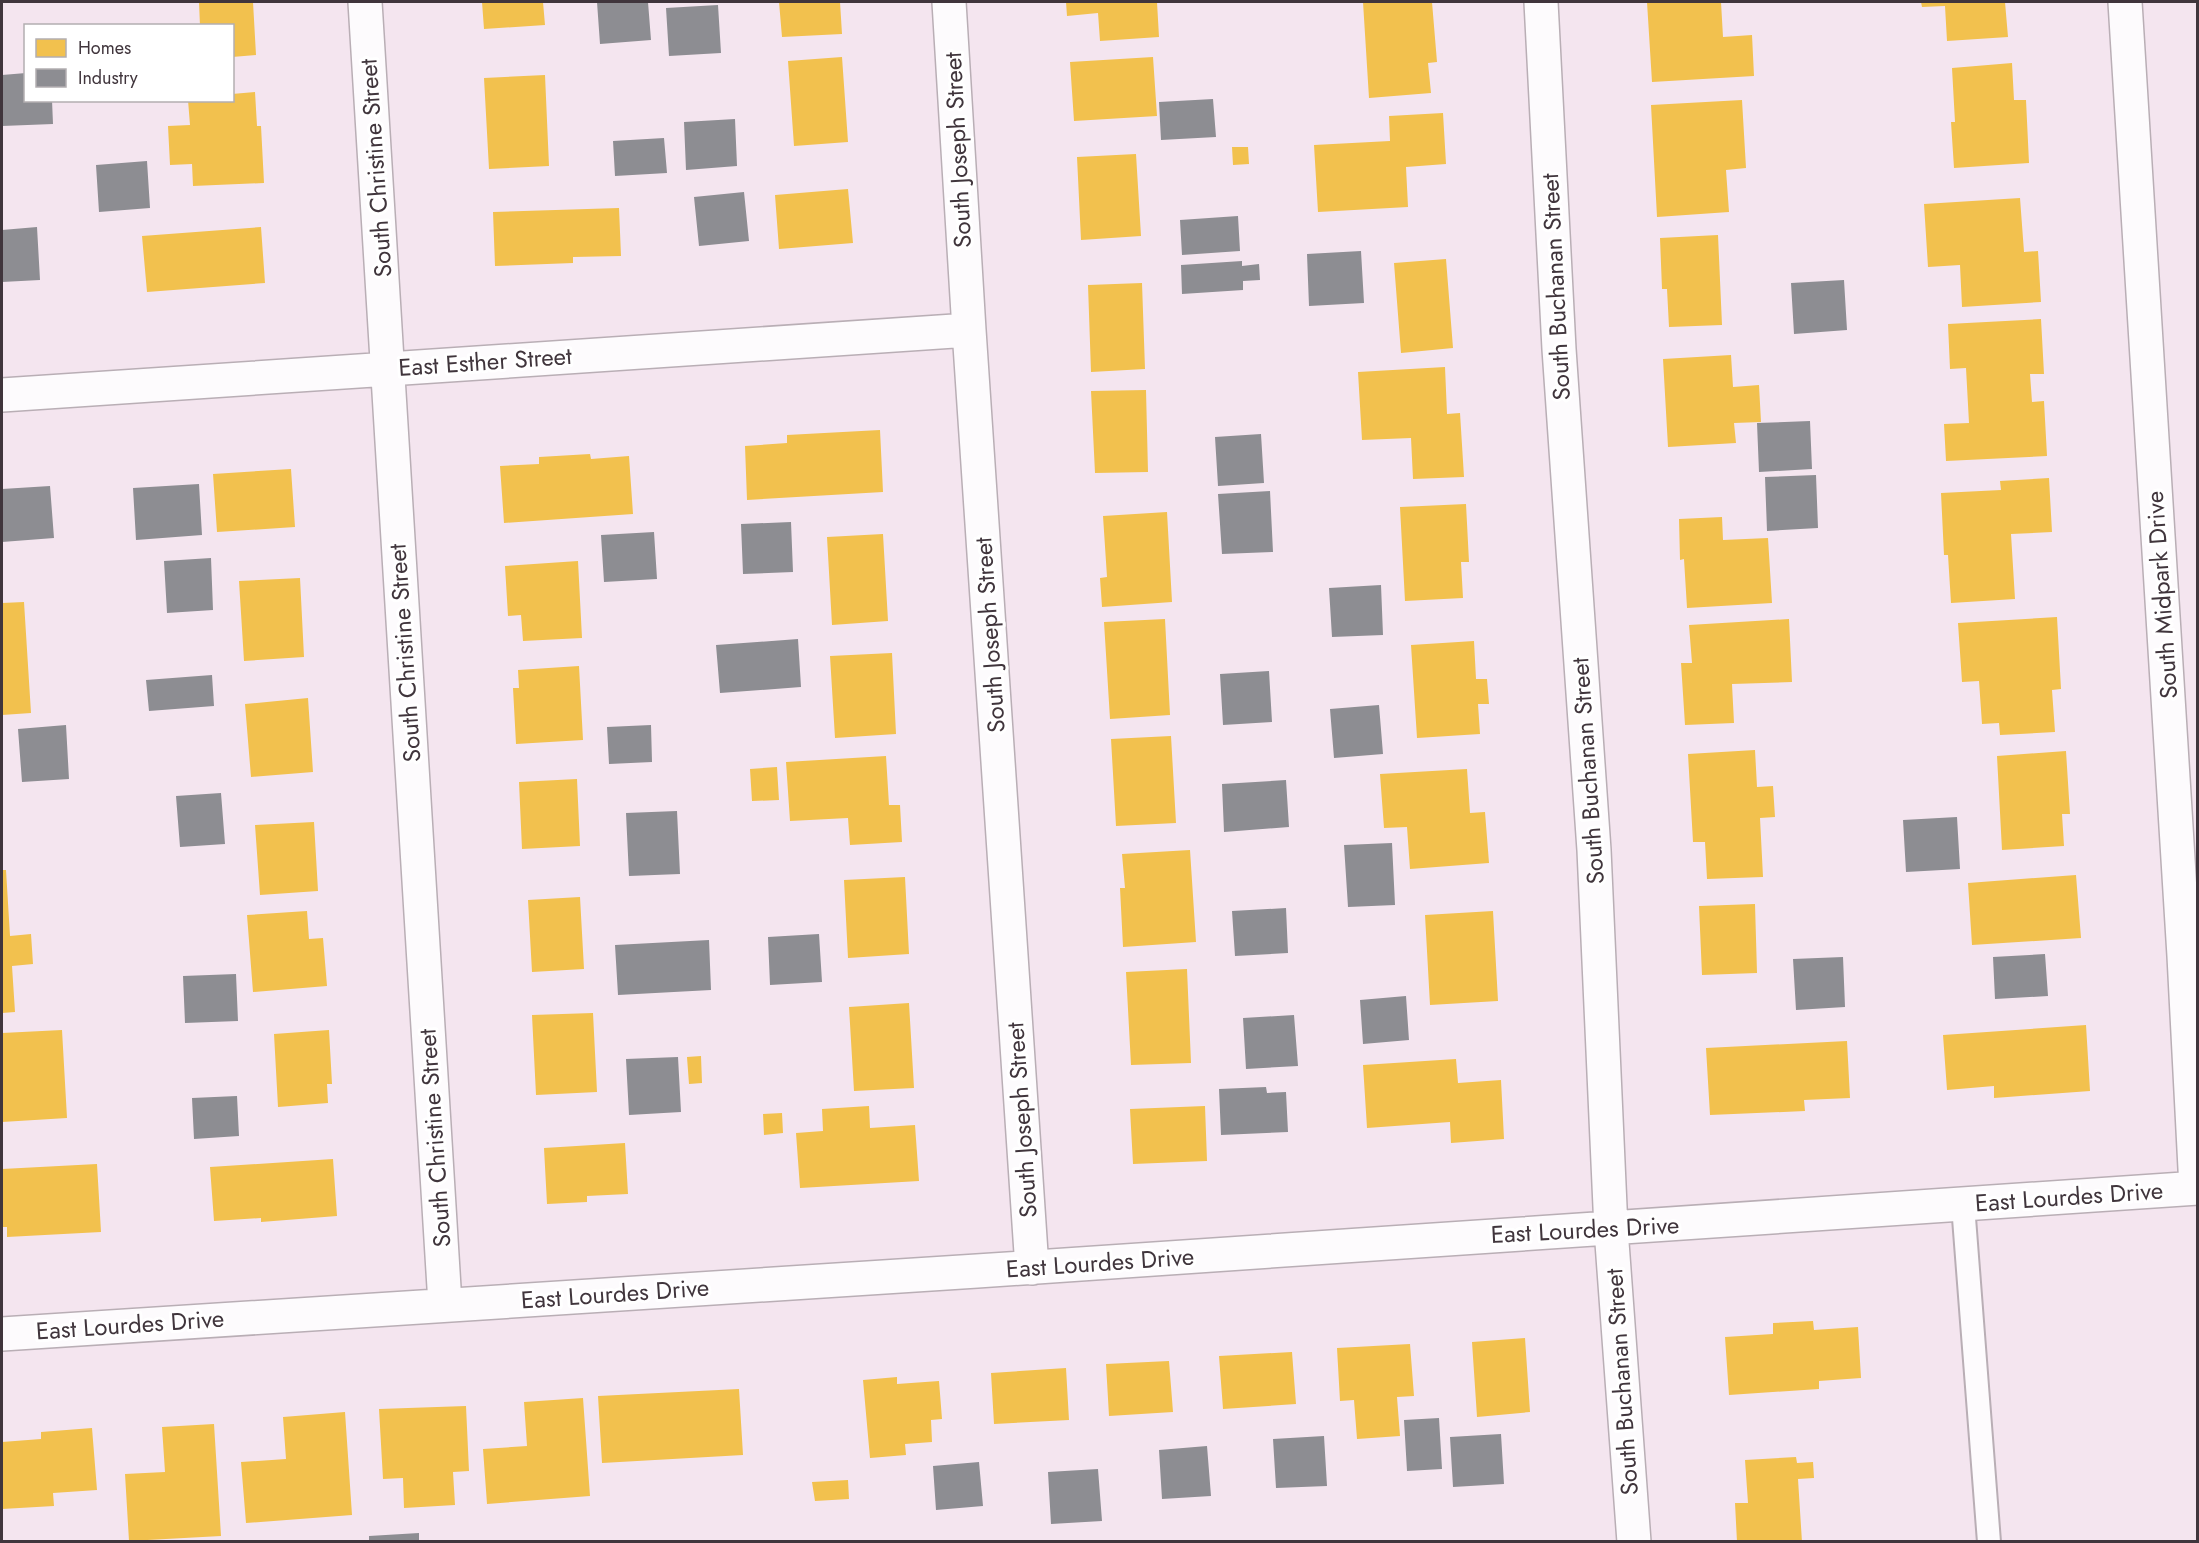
<svg xmlns="http://www.w3.org/2000/svg" width="2199" height="1543" font-family="Jost,sans-serif">
<style>
.homes{fill:#f2c14e}
.industry{fill:#8d8d92}
.lines{fill:none;stroke-linecap:round;stroke-linejoin:round}
.service-casing{stroke:#b9aeb5;stroke-width:26}
.minor-casing{stroke:#b9aeb5;stroke-width:36}
.service{stroke:#fdfbfd;stroke-width:22}
.minor{stroke:#fdfbfd;stroke-width:33}
.labels{text-anchor:middle;stroke-width:6;stroke-linejoin:round;paint-order:stroke}
.street-label{font-size:24px;fill:#40353c;stroke:#fff}
</style>
<rect width="100%" height="100%" fill="#f4e5ef"/>
<path class="homes" d="M 199,2 L 253,2 L 256,55 L 232,57 L 232,26 L 200,26 Z
M 482,2 L 543,2 L 545,25 L 484,29 Z
M 779,2 L 840,2 L 842,34 L 782,37 Z
M 1066,2 L 1157,2 L 1159,37 L 1100,41 L 1098,13 L 1067,16 Z
M 1363,2 L 1432,2 L 1437,62 L 1428,63 L 1431,93 L 1369,98 Z
M 1647,2 L 1721,2 L 1723,37 L 1752,35 L 1754,76 L 1652,82 Z
M 1921,2 L 2005,2 L 2008,37 L 1947,41 L 1945,6 L 1922,7 Z
M 842,57 L 848,142 L 794,146 L 788,61 Z
M 1153,57 L 1157,116 L 1074,121 L 1070,62 Z
M 2012,63 L 2014,100 L 2026,100 L 2029,163 L 1954,168 L 1951,122 L 1955,122 L 1952,68 Z
M 545,75 L 549,166 L 489,169 L 484,78 Z
M 255,92 L 257,126 L 261,126 L 264,183 L 193,186 L 192,164 L 170,165 L 168,126 L 190,125 L 188,100 L 232,100 L 232,94 Z
M 1742,100 L 1746,168 L 1726,170 L 1729,212 L 1657,217 L 1651,105 Z
M 1443,113 L 1446,164 L 1406,167 L 1408,207 L 1318,212 L 1314,145 L 1390,141 L 1389,116 Z
M 1232,147 L 1248,147 L 1249,164 L 1233,165 Z
M 1136,154 L 1141,236 L 1081,240 L 1077,157 Z
M 848,189 L 853,243 L 779,249 L 775,195 Z
M 2020,198 L 2024,252 L 2038,251 L 2041,302 L 1962,307 L 1960,265 L 1928,267 L 1924,204 Z
M 619,208 L 621,256 L 573,257 L 573,263 L 495,266 L 493,212 Z
M 261,227 L 265,283 L 147,292 L 142,236 Z
M 1718,235 L 1722,325 L 1669,327 L 1667,289 L 1662,289 L 1660,238 Z
M 1446,259 L 1453,348 L 1401,353 L 1394,263 Z
M 1142,283 L 1145,369 L 1091,372 L 1088,285 Z
M 2041,319 L 2044,374 L 2030,374 L 2032,402 L 2044,401 L 2047,456 L 1946,461 L 1944,424 L 1969,423 L 1966,368 L 1950,369 L 1948,324 Z
M 1731,355 L 1733,387 L 1759,385 L 1761,422 L 1734,423 L 1736,443 L 1668,447 L 1663,359 Z
M 1445,367 L 1447,414 L 1460,413 L 1464,477 L 1413,479 L 1411,438 L 1362,440 L 1358,372 Z
M 1146,390 L 1148,472 L 1095,473 L 1091,391 Z
M 880,430 L 883,492 L 747,500 L 745,446 L 787,443 L 787,435 Z
M 590,454 L 591,459 L 629,456 L 633,514 L 504,523 L 500,466 L 539,464 L 539,457 Z
M 291,469 L 295,527 L 217,532 L 213,474 Z
M 2049,478 L 2052,532 L 2011,534 L 2015,599 L 1951,603 L 1948,555 L 1944,555 L 1941,493 L 2001,490 L 2000,481 Z
M 1466,504 L 1469,562 L 1461,562 L 1463,598 L 1405,601 L 1400,507 Z
M 1167,512 L 1172,602 L 1102,607 L 1100,578 L 1107,577 L 1103,516 Z
M 1722,517 L 1723,540 L 1768,538 L 1772,603 L 1687,608 L 1684,559 L 1680,560 L 1679,519 Z
M 883,534 L 888,621 L 832,625 L 827,537 Z
M 578,561 L 582,638 L 523,641 L 521,615 L 508,616 L 505,566 Z
M 300,578 L 304,657 L 244,661 L 239,581 Z
M 24,602 L 31,713 L 2,715 L 2,603 Z
M 2057,617 L 2061,689 L 2052,690 L 2055,732 L 2000,735 L 1999,723 L 1982,724 L 1979,681 L 1962,682 L 1958,623 Z
M 1165,619 L 1170,715 L 1110,719 L 1104,622 Z
M 1789,619 L 1792,682 L 1732,684 L 1734,723 L 1685,725 L 1681,663 L 1692,663 L 1689,625 Z
M 1474,641 L 1476,679 L 1487,679 L 1489,704 L 1478,704 L 1480,734 L 1417,738 L 1411,645 Z
M 892,653 L 896,734 L 835,738 L 830,656 Z
M 579,666 L 583,740 L 516,744 L 513,688 L 519,688 L 518,670 Z
M 308,698 L 313,772 L 251,777 L 245,704 Z
M 1171,736 L 1176,823 L 1116,826 L 1111,739 Z
M 1755,750 L 1757,787 L 1773,786 L 1775,817 L 1760,818 L 1763,877 L 1707,879 L 1705,842 L 1693,842 L 1688,754 Z
M 2066,751 L 2070,814 L 2062,814 L 2064,846 L 2002,850 L 1997,756 Z
M 886,756 L 889,805 L 900,805 L 902,842 L 850,845 L 848,818 L 790,821 L 786,762 Z
M 777,767 L 779,800 L 752,801 L 750,769 Z
M 1467,769 L 1470,813 L 1485,812 L 1489,863 L 1410,869 L 1407,827 L 1384,828 L 1380,774 Z
M 577,779 L 580,846 L 522,849 L 519,782 Z
M 314,822 L 318,891 L 260,895 L 255,825 Z
M 1190,850 L 1196,942 L 1123,947 L 1120,888 L 1125,888 L 1122,854 Z
M 2,870 L 6,870 L 10,936 L 31,934 L 33,964 L 12,966 L 15,1012 L 2,1013 Z
M 2076,875 L 2081,938 L 1972,945 L 1968,883 Z
M 905,877 L 909,954 L 848,958 L 844,880 Z
M 580,897 L 584,969 L 532,972 L 528,900 Z
M 1755,904 L 1757,973 L 1702,975 L 1699,906 Z
M 307,911 L 309,939 L 323,938 L 327,986 L 253,992 L 247,915 Z
M 1493,911 L 1498,1001 L 1430,1005 L 1425,915 Z
M 1187,969 L 1191,1063 L 1131,1065 L 1126,972 Z
M 909,1003 L 914,1088 L 854,1091 L 849,1007 Z
M 593,1013 L 597,1092 L 536,1095 L 532,1015 Z
M 2086,1025 L 2090,1091 L 1994,1098 L 1994,1086 L 1947,1090 L 1943,1035 Z
M 62,1030 L 67,1118 L 2,1122 L 2,1033 Z
M 329,1030 L 332,1084 L 327,1084 L 328,1103 L 278,1107 L 274,1034 Z
M 1847,1041 L 1850,1098 L 1804,1100 L 1805,1111 L 1710,1115 L 1706,1048 Z
M 701,1056 L 702,1083 L 689,1084 L 687,1057 Z
M 1456,1059 L 1458,1083 L 1501,1080 L 1504,1139 L 1451,1143 L 1450,1122 L 1367,1128 L 1363,1065 Z
M 869,1106 L 870,1128 L 915,1125 L 919,1181 L 800,1188 L 796,1133 L 823,1131 L 822,1109 Z
M 1205,1106 L 1207,1161 L 1133,1164 L 1130,1109 Z
M 782,1113 L 783,1133 L 764,1135 L 763,1114 Z
M 625,1143 L 628,1194 L 587,1196 L 587,1202 L 547,1204 L 544,1148 Z
M 333,1159 L 337,1216 L 261,1222 L 261,1218 L 214,1221 L 210,1167 Z
M 97,1164 L 101,1232 L 7,1237 L 7,1227 L 2,1227 L 2,1169 Z
M 1813,1321 L 1814,1330 L 1858,1327 L 1861,1378 L 1819,1381 L 1819,1389 L 1729,1395 L 1725,1337 L 1773,1334 L 1773,1323 Z
M 1525,1338 L 1530,1412 L 1477,1417 L 1472,1342 Z
M 1410,1344 L 1414,1396 L 1397,1397 L 1400,1436 L 1357,1439 L 1354,1400 L 1340,1401 L 1337,1348 Z
M 1292,1352 L 1296,1404 L 1223,1409 L 1219,1356 Z
M 1169,1361 L 1173,1412 L 1109,1416 L 1106,1364 Z
M 1066,1368 L 1069,1420 L 994,1424 L 991,1373 Z
M 897,1377 L 897,1384 L 939,1381 L 942,1419 L 931,1420 L 932,1442 L 905,1444 L 906,1455 L 870,1458 L 863,1380 Z
M 739,1389 L 743,1455 L 602,1463 L 598,1396 Z
M 583,1398 L 590,1496 L 487,1504 L 483,1449 L 527,1446 L 524,1402 Z
M 466,1406 L 469,1471 L 453,1472 L 455,1505 L 404,1508 L 403,1478 L 383,1479 L 379,1409 Z
M 345,1412 L 352,1515 L 246,1523 L 241,1462 L 286,1459 L 283,1417 Z
M 214,1424 L 221,1536 L 129,1541 L 125,1474 L 165,1472 L 162,1427 Z
M 92,1428 L 97,1490 L 53,1493 L 54,1506 L 2,1509 L 2,1442 L 41,1439 L 41,1432 Z
M 1796,1457 L 1797,1463 L 1813,1462 L 1814,1478 L 1798,1479 L 1802,1542 L 1737,1542 L 1735,1503 L 1748,1503 L 1745,1460 Z
M 848,1480 L 849,1499 L 815,1501 L 812,1482 Z"/>
<path class="industry" d="M 597,2 L 648,2 L 651,40 L 600,44 Z
M 718,5 L 721,53 L 669,56 L 666,8 Z
M 26,73 L 26,100 L 52,100 L 53,124 L 2,126 L 2,75 Z
M 1213,99 L 1216,137 L 1161,140 L 1159,102 Z
M 735,119 L 737,166 L 686,170 L 684,122 Z
M 664,138 L 667,173 L 615,176 L 613,141 Z
M 147,161 L 150,208 L 99,212 L 96,165 Z
M 744,192 L 749,241 L 699,246 L 694,197 Z
M 1238,216 L 1240,251 L 1182,255 L 1180,220 Z
M 37,227 L 40,280 L 2,282 L 2,230 Z
M 1361,251 L 1364,303 L 1309,306 L 1307,254 Z
M 1242,261 L 1242,266 L 1259,264 L 1260,280 L 1243,281 L 1243,290 L 1182,294 L 1181,265 Z
M 1844,280 L 1847,330 L 1794,334 L 1791,283 Z
M 1810,421 L 1812,469 L 1759,472 L 1757,423 Z
M 1261,434 L 1264,483 L 1218,486 L 1215,437 Z
M 1816,475 L 1818,528 L 1767,531 L 1765,477 Z
M 199,484 L 202,535 L 136,540 L 133,488 Z
M 50,486 L 54,538 L 2,542 L 2,489 Z
M 1270,491 L 1273,552 L 1222,554 L 1218,494 Z
M 791,522 L 793,572 L 743,574 L 741,524 Z
M 654,532 L 657,579 L 604,582 L 601,535 Z
M 211,558 L 213,610 L 167,613 L 164,561 Z
M 1381,585 L 1383,635 L 1332,637 L 1329,588 Z
M 798,639 L 801,687 L 720,693 L 716,645 Z
M 1269,671 L 1272,722 L 1223,725 L 1220,674 Z
M 212,675 L 214,706 L 149,711 L 146,680 Z
M 1379,705 L 1383,754 L 1334,758 L 1330,709 Z
M 66,725 L 69,779 L 22,782 L 18,729 Z
M 651,725 L 652,762 L 609,764 L 607,727 Z
M 1286,780 L 1289,827 L 1224,832 L 1222,784 Z
M 221,793 L 225,844 L 180,847 L 176,796 Z
M 677,811 L 680,874 L 629,876 L 626,813 Z
M 1957,817 L 1960,869 L 1906,872 L 1903,820 Z
M 1392,843 L 1395,905 L 1348,907 L 1344,845 Z
M 1286,908 L 1288,953 L 1235,956 L 1232,911 Z
M 819,934 L 822,982 L 770,985 L 768,937 Z
M 709,940 L 711,990 L 618,995 L 615,945 Z
M 2045,954 L 2048,996 L 1995,999 L 1993,957 Z
M 1843,957 L 1845,1007 L 1796,1010 L 1793,959 Z
M 236,974 L 238,1021 L 185,1023 L 183,976 Z
M 1406,996 L 1409,1040 L 1363,1044 L 1360,1000 Z
M 1294,1015 L 1298,1066 L 1246,1069 L 1243,1018 Z
M 678,1057 L 681,1112 L 629,1115 L 626,1059 Z
M 1266,1087 L 1267,1093 L 1286,1092 L 1288,1132 L 1221,1135 L 1219,1089 Z
M 237,1096 L 239,1136 L 194,1139 L 192,1098 Z
M 1439,1418 L 1442,1469 L 1407,1471 L 1404,1420 Z
M 1501,1434 L 1504,1484 L 1453,1487 L 1450,1437 Z
M 1324,1436 L 1327,1486 L 1276,1488 L 1273,1439 Z
M 1207,1446 L 1211,1496 L 1162,1499 L 1159,1450 Z
M 979,1462 L 983,1506 L 936,1510 L 933,1466 Z
M 1098,1469 L 1102,1521 L 1051,1524 L 1048,1472 Z
M 419,1533 L 419,1542 L 369,1542 L 369,1536 Z"/>
<g class="lines">
<g class="service-casing">
<path id="service" d="M 1963,1205 L 1989,1542"/>
</g>
<g class="minor-casing">
<path id="minor" d="M 365,2 L 445,1304
M 949,2 L 969,330 L 1032,1268
M 1541,2 L 1559,349 L 1594,850 L 1611,1229 L 1634,1542
M 2125,2 L 2184,956 L 2196,1188
M 2,395 L 969,330
M 2,1334 L 977,1271 L 2198,1188"/>
</g>
<use href="#service" class="service"/>
<use href="#minor" class="minor"/>
</g>
<g class="labels">
<g class="street-label">
<text transform="translate(958 150) rotate(-93)" y="8">South Joseph Street</text>
<text transform="translate(376 168) rotate(-94)" y="8">South Christine Street</text>
<text transform="translate(1556 287) rotate(-93)" y="8">South Buchanan Street</text>
<text transform="translate(485 362) rotate(-4)" y="8">East Esther Street</text>
<text transform="translate(2162 595) rotate(-94)" y="8">South Midpark Drive</text>
<text transform="translate(990 635) rotate(-94)" y="8">South Joseph Street</text>
<text transform="translate(405 653) rotate(-94)" y="8">South Christine Street</text>
<text transform="translate(1588 771) rotate(-94)" y="8">South Buchanan Street</text>
<text transform="translate(1022 1120) rotate(-94)" y="8">South Joseph Street</text>
<text transform="translate(435 1138) rotate(-94)" y="8">South Christine Street</text>
<text transform="translate(2069 1197) rotate(-4)" y="8">East Lourdes Drive</text>
<text transform="translate(1585 1230) rotate(-3)" y="8">East Lourdes Drive</text>
<text transform="translate(1100 1263) rotate(-4)" y="8">East Lourdes Drive</text>
<text transform="translate(615 1294) rotate(-4)" y="8">East Lourdes Drive</text>
<text transform="translate(130 1325) rotate(-4)" y="8">East Lourdes Drive</text>
<text transform="translate(1622 1382) rotate(-94)" y="8">South Buchanan Street</text>
</g>
</g>
<rect width="2199" height="1543" fill="none" stroke="#40353c" stroke-width="6"/>
<rect x="24" y="24" width="210" height="78" fill="#ffffff" stroke="#b3aeb1" stroke-width="1.5"/>
<rect x="36" y="39" width="30" height="18" fill="#f2c14e" stroke="#b3aeb1" stroke-width="1.5"/>
<text x="78" y="54" font-size="18" fill="#40353c">Homes</text>
<rect x="36" y="69" width="30" height="18" fill="#8d8d92" stroke="#b3aeb1" stroke-width="1.5"/>
<text x="78" y="84" font-size="18" fill="#40353c">Industry</text>
</svg>
